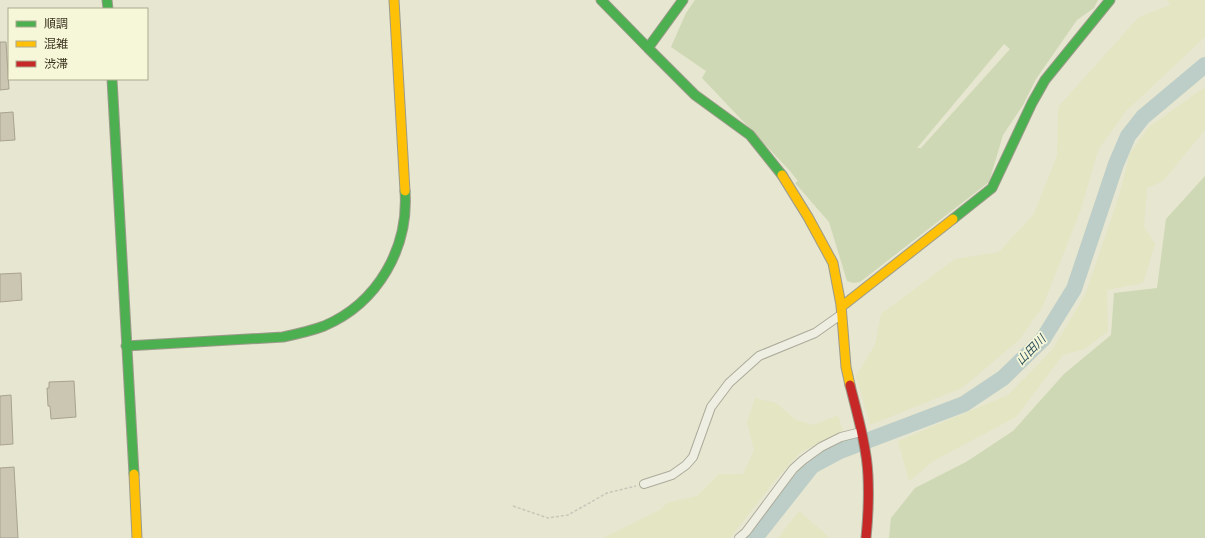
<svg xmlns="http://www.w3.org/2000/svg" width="1205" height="538" font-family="'Noto Serif','Noto Sans JP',serif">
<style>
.farmland{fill:#e3e5c3}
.green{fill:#ced8b4;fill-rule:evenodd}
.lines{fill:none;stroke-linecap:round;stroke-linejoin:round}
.river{stroke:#bccec7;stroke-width:16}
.building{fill:#cac6b2;stroke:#a8a290}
.street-casing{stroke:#acab9a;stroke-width:10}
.fast-casing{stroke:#9c9a8a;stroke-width:11}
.slow-casing{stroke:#9c9a8a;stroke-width:11}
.jam-casing{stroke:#9c9a8a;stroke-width:11}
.path{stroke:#c8c6b9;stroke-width:1.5;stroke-dasharray:3 2;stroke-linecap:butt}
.street{stroke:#efeee3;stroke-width:8}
.fast{stroke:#4caf50;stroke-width:9}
.slow{stroke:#ffc107;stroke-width:9}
.jam{stroke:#c62828;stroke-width:9}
.labels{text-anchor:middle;stroke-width:3.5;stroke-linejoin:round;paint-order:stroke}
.water-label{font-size:12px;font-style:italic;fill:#30535c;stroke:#f6f6d9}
</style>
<rect width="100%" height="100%" fill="#e7e6d1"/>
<path class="farmland" d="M 1167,0 L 1205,0 L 1205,37 L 1126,111 L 1098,150 L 1081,209 L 1042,308 L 1019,340 L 962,388 L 870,425 L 856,376 L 875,345 L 881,314 L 955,259 L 999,252 L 1034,214 L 1057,156 L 1058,107 L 1139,17 L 1170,5 Z
M 1205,87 L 1205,130 L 1163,181 L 1147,188 L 1144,227 L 1155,244 L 1143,283 L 1107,290 L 1108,331 L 1085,349 L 1063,355 L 1016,417 L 935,460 L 909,481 L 898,441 L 1008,395 L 1052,350 L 1085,295 L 1119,196 L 1130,153 L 1149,127 Z
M 755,398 L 776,403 L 796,420 L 814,425 L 838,415 L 843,432 L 801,452 L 776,479 L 730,538 L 603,538 L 660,510 L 667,503 L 697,496 L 719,474 L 743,474 L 754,451 L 747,422 Z
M 799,511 L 830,538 L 778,538 Z"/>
<path class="green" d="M 695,0 L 1098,0 L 1094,8 L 1077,20 L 1036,79 L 1023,105 L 1003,135 L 989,182 L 860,282 L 853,283 L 847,281 L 829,222 L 795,183 L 798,181 L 790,171 L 702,78 L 706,71 L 671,47 L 686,13 ZM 1004,44 L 1010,49 L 921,148 L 917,148 Z
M 1205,176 L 1205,538 L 889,538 L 891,518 L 915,488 L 966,462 L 1013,431 L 1064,374 L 1111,335 L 1114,293 L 1157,288 L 1166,219 Z"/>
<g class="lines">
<path class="river" d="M 755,538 L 812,466 L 840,451 L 964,404 L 1003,378 L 1043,339 L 1074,289 L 1116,164 L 1128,136 L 1143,117 L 1205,65"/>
</g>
<path class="building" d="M 0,42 L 6,42 L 9,89 L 0,90 Z
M 13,112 L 15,140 L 0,141 L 0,113 Z
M 21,273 L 22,300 L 0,302 L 0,274 Z
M 74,381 L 76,417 L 51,419 L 50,406 L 48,406 L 47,388 L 49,388 L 49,382 Z
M 11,395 L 13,444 L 0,445 L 0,396 Z
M 14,467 L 18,538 L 0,538 L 0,468 Z"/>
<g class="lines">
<g class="street-casing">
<path id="street" d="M 644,484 L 672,475 L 686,465 L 693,457 L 711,407 L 729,383 L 759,356 L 815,333 L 842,314
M 739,538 L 746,532 L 793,469 L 803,460 L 821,447 L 841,437 L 861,432"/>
</g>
<g class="fast-casing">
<path id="fast" d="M 107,0 L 108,9
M 601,0 L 648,48
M 683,0 L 648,48 L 695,95 L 750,135 L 782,175
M 112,79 L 134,474
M 953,219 L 992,188 L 1032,103 L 1045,80 L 1110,0
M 126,346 L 283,337 C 297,334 311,331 324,326 C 378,303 409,248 405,191"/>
</g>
<g class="slow-casing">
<path id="slow" d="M 394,0 L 405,191
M 782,175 L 808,217 L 833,263 L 841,305 L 846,367 L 850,385
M 841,307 L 953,219
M 134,474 L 137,538"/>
</g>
<g class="jam-casing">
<path id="jam" d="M 850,385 C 857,413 867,448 868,476 C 869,497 868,518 866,538"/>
</g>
<path class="path" d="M 513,506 L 548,518 L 568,515 L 607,493 L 636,486"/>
<use href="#street" class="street"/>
<use href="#fast" class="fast"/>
<use href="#slow" class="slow"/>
<use href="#jam" class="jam"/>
</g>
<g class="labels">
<g class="water-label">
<text transform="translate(1031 350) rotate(-46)" y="4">山田川</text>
</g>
</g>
<rect x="8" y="8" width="140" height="72" fill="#f6f6d9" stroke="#aca98f"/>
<rect x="16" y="21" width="20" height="6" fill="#4caf50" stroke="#aca98f"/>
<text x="44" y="28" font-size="12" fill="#3c3521">順調</text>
<rect x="16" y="41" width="20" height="6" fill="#ffc107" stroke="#aca98f"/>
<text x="44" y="48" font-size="12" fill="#3c3521">混雑</text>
<rect x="16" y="61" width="20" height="6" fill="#c62828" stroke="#aca98f"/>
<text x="44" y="68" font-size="12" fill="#3c3521">渋滞</text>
</svg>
